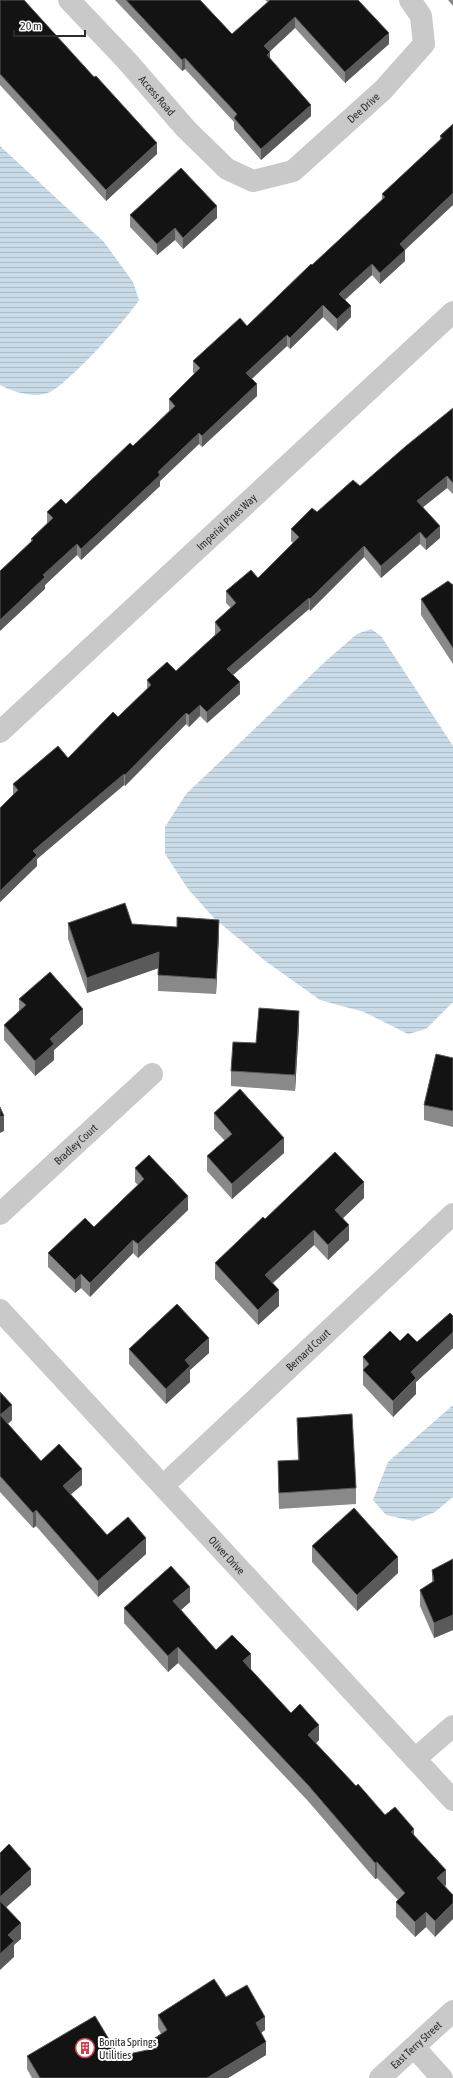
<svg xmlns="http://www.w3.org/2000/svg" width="453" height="2078" font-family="'Asap Condensed',sans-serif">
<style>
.water{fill:url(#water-rules)}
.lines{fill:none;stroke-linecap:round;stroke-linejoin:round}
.minor{stroke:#c9c9c9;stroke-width:22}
.tertiary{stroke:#c9c9c9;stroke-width:22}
.wall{fill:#898989}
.shaded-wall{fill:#5a5a5a}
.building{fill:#131313;stroke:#5a5a5a}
.labels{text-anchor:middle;stroke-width:4;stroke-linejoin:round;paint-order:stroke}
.street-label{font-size:11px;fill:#2c2c2c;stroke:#fff}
.poi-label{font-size:11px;fill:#2c2c2c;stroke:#fff;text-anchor:start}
</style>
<defs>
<pattern id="water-rules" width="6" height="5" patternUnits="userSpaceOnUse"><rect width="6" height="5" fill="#c9dbe6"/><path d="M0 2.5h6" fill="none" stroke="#adbcc5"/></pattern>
</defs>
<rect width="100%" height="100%" fill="#fff"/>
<path class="water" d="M 0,146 L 104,242 L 133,282 L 139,300 C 128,318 68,384 50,392 C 35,399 13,392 0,385 Z
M 371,629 L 381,636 L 453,746 L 453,1002 L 426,1029 L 408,1034 L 364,1012 L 320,1000 L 264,960 L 214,918 L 188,889 L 165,854 L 165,827 L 186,794 L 328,659 L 357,634 Z
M 453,1405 L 453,1497 L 435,1512 L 413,1521 L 386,1515 L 373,1500 L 388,1462 Z"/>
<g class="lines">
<g class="minor">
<path id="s1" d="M 69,0 L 127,61 L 186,129 L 227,169 L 253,181 L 293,171 L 383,90 L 424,44 L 421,16 L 410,0"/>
<path id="s2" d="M 0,732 L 453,312"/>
<path id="s3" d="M 0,1214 L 152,1074"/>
<path id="s4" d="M 0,1310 L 453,1800"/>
<path id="s5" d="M 163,1486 L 453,1214"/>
<path d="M 415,1759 L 453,1726"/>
<path d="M 414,2047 L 442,2078"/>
</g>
<path class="tertiary" id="s6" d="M 380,2078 L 453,2011"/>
</g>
<path class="wall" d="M 0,0 L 157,154 L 106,201 L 0,85 Z
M 115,0 L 200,0 L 232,34 L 268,2 L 265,0 L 358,0 L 389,44 L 345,83 L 295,28 L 269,52 L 270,58 L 311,116 L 261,160 L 234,129 L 234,122 L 185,69 L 182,71 Z
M 448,0 L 453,0 L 453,6 Z
M 453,124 L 405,250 L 405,261 L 380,284 L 372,275 L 345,300 L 351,317 L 337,331 L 323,317 L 290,349 L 287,346 L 252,379 L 257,396 L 202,447 L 199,444 L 160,481 L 160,486 L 81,560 L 77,555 L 45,585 L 45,589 L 31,542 L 31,539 L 47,524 L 47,512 L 66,504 L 133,446 L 169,411 L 169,399 L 194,374 L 193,372 L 193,361 L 247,326 L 382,200 L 382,194 L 440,140 L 440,136 Z
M 130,215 L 217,218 L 183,249 L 175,240 L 157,255 L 130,227 Z
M 453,409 L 453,494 L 447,488 L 423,507 L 440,538 L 426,550 L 420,544 L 381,578 L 364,557 L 310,611 L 309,609 L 233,675 L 240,694 L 207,723 L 200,716 L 189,727 L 186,724 L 125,786 L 124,785 L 37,859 L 37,866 L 0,902 L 0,808 L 13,795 L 13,784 L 68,758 L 118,717 L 147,689 L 147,680 L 176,671 L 215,635 L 215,622 L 231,608 L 226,603 L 226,591 L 258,578 L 293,543 L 291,541 L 291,529 L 317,512 L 360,486 Z
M 453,585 L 453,664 L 421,615 L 421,599 Z
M 68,923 L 132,924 L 219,935 L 216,994 L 158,991 L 158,968 L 87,993 L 68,939 Z
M 19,999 L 83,1024 L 54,1050 L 54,1060 L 35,1076 L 4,1040 L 4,1025 L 19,1011 Z
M 299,1026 L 295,1091 L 231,1086 L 231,1071 L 256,1043 Z
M 453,1058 L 453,1127 L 424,1120 L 424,1105 Z
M 214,1113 L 284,1153 L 232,1199 L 207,1171 L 207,1156 L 225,1141 L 214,1129 Z
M 135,1168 L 188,1210 L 138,1258 L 133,1253 L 90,1297 L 81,1288 L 75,1293 L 48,1267 L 48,1253 L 94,1227 L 138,1185 L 135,1182 Z
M 364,1198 L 342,1218 L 349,1240 L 328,1260 L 314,1245 L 273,1283 L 279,1306 L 258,1325 L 215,1279 L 215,1263 L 265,1219 Z
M 453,1316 L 453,1348 L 416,1382 L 416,1394 L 393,1417 L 363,1385 L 363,1357 L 400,1341 L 417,1342 Z
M 129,1349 L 209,1353 L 190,1370 L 190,1382 L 166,1404 L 129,1364 Z
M 0,1392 L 12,1420 L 8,1424 L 41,1461 L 82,1485 L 71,1494 L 107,1535 L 146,1554 L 98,1597 L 36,1526 L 33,1528 L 0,1492 Z
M 297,1418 L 356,1488 L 356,1504 L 279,1509 L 278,1477 L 278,1461 L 298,1460 L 297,1434 Z
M 312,1546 L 398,1573 L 357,1611 L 312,1562 Z
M 453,1559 L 453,1630 L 434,1638 L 420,1606 L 420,1590 L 432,1582 L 432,1570 Z
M 190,1602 L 181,1610 L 216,1650 L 251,1670 L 291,1713 L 319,1740 L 316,1743 L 356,1786 L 385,1815 L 414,1836 L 446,1885 L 445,1886 L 435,1937 L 426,1927 L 415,1937 L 396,1917 L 396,1902 L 398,1900 L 377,1878 L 375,1879 L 308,1801 L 178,1663 L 168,1672 L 124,1623 L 124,1608 Z
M 226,1997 L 265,2030 L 261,2033 L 266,2055 L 228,2078 L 32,2078 L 27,2069 L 27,2056 L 119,2056 L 152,2049 L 152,2040 L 161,2034 L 158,2028 L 158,2015 Z"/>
<path class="shaded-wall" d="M 295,17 L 295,28 L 264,57 L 264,46 Z
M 389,33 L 389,44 L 345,83 L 345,72 Z
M 270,52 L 270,64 L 267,55 Z
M 185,58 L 185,69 L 182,71 L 182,60 Z
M 311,105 L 311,116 L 261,160 L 261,149 Z
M 157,143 L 157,154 L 106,201 L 106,190 Z
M 453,193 L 453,205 L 405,250 L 405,261 L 380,284 L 380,273 L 400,244 Z
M 217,206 L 217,218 L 183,249 L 183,238 Z
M 175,228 L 175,240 L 157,255 L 157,244 Z
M 372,264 L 372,275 L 339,305 L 339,294 Z
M 323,305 L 323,317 L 290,349 L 290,338 Z
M 351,306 L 351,317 L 337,331 L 337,319 Z
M 287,335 L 287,346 L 246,384 L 246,373 Z
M 257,384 L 257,396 L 202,447 L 202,436 Z
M 199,433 L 199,444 L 160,481 L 160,486 L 81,560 L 81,549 L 158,472 Z
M 447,476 L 447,488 L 417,512 L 417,501 Z
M 440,526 L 440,538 L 426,550 L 426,539 Z
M 420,532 L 420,544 L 381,578 L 381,566 Z
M 77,544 L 77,555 L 45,585 L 45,589 L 0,631 L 0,620 L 43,575 Z
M 364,546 L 364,557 L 310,611 L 310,599 Z
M 309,598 L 309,609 L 227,680 L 227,669 Z
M 240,682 L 240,694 L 207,723 L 207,712 Z
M 200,705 L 200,716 L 189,727 L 189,715 Z
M 186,713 L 186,724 L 125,786 L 125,775 Z
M 124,774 L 124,785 L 37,859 L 37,866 L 0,902 L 0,891 L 33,851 Z
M 219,920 L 219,935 L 216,994 L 216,979 Z
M 159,952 L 159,968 L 87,993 L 87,978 Z
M 83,1009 L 83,1024 L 54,1050 L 54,1060 L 35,1076 L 35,1061 L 50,1039 Z
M 299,1011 L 299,1026 L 295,1091 L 295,1075 Z
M 4,1116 L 4,1131 L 0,1133 L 0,1117 Z
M 284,1138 L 284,1153 L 232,1199 L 232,1184 Z
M 364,1182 L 364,1198 L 335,1226 L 335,1210 Z
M 188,1196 L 188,1210 L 138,1258 L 138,1244 Z
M 349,1225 L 349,1240 L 328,1260 L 328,1245 Z
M 314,1230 L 314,1245 L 265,1290 L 265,1275 Z
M 133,1240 L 133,1253 L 90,1297 L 90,1283 Z
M 81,1274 L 81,1288 L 75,1293 L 75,1280 Z
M 279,1290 L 279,1306 L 258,1325 L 258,1310 Z
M 453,1332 L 453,1348 L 416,1382 L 416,1394 L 393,1417 L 393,1401 L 411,1372 Z
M 209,1338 L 209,1353 L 190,1370 L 190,1382 L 166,1404 L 166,1389 L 185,1360 Z
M 12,1405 L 12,1420 L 0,1431 L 0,1415 Z
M 82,1469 L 82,1485 L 63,1501 L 63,1486 Z
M 36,1510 L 36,1526 L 33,1528 L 33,1513 Z
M 146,1538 L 146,1554 L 98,1597 L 98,1581 Z
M 398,1557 L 398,1573 L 357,1611 L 357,1595 Z
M 190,1587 L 190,1602 L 173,1617 L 173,1601 Z
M 453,1615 L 453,1630 L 434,1638 L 434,1623 Z
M 178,1647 L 178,1663 L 168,1672 L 168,1656 Z
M 251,1654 L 251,1670 L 243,1661 Z
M 319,1725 L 319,1740 L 308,1751 L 308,1735 Z
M 414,1829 L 414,1845 L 411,1832 Z
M 377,1862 L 377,1878 L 375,1879 L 375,1863 Z
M 31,1869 L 31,1885 L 0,1913 L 0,1897 Z
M 446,1870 L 446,1885 L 437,1894 L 437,1878 Z
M 453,1903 L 453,1919 L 435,1937 L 435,1921 Z
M 426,1912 L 426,1927 L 415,1937 L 415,1922 Z
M 21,1923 L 21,1939 L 14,1945 L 14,1957 L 0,1970 L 0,1954 L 8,1935 Z
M 265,2017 L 265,2030 L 256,2036 L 256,2023 Z
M 266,2042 L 266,2055 L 228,2078 L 207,2078 Z"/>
<path class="building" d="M 0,0 L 24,0 L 94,77 L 96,76 L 157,143 L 106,190 L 0,74 Z
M 126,0 L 200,0 L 232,34 L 270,0 L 358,0 L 389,33 L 345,72 L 295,17 L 264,46 L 270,52 L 267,55 L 311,105 L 261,149 L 234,118 L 237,114 L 185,58 L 182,60 Z
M 453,124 L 453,193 L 400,244 L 405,250 L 380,273 L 372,264 L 339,294 L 351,306 L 337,319 L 323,305 L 290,338 L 287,335 L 246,373 L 257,384 L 202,436 L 199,433 L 158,472 L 160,475 L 81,549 L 77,544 L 43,575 L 45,577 L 0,620 L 0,571 L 33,540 L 31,539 L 53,518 L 47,512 L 61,499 L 66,504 L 130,443 L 133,446 L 175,406 L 169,399 L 200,368 L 193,361 L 240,318 L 247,326 L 311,264 L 312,265 L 385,197 L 382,194 L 442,138 L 440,136 Z
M 181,168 L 217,206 L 183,238 L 175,228 L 157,244 L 130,215 Z
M 453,408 L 453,483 L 447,476 L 417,501 L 440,526 L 426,539 L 420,532 L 381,566 L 364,546 L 310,599 L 309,598 L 227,669 L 240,682 L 207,712 L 200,705 L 189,715 L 186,713 L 125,775 L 124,774 L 33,851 L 37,855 L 0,891 L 0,808 L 18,790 L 13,784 L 58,746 L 68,758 L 113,712 L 118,717 L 151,685 L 147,680 L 167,662 L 176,671 L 221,630 L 215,622 L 236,603 L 226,591 L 251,570 L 258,578 L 299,537 L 291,529 L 312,508 L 317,512 L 353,480 L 360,486 L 406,446 Z
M 448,581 L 453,585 L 453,648 L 421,599 Z
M 125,903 L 132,924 L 177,927 L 177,917 L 219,920 L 216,979 L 158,975 L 159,952 L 87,978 L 68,923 Z
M 50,972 L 83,1009 L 50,1039 L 54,1044 L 35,1061 L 4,1025 L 26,1005 L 19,999 Z
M 259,1008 L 299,1011 L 295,1075 L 231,1071 L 233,1042 L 256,1043 Z
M 436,1054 L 453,1058 L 453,1111 L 424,1105 Z
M 240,1089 L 284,1138 L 232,1184 L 207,1156 L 232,1134 L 214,1113 Z
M 0,1107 L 4,1116 L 0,1117 Z
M 335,1152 L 364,1182 L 335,1210 L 349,1225 L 328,1245 L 314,1230 L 265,1275 L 279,1290 L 258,1310 L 215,1263 L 263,1217 L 265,1219 Z
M 149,1155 L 188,1196 L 138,1244 L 133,1240 L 90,1283 L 81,1274 L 75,1280 L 48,1253 L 85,1218 L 94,1227 L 144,1179 L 135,1168 Z
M 177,1304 L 209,1338 L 185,1360 L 190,1366 L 166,1389 L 129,1349 Z
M 450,1313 L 453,1316 L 453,1333 L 453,1332 L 411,1372 L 416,1378 L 393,1401 L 363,1370 L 369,1364 L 363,1357 L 390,1331 L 400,1341 L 408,1333 L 417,1342 Z
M 0,1392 L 12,1405 L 0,1415 L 41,1461 L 59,1444 L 82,1469 L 63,1486 L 107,1535 L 128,1517 L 146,1538 L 98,1581 L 36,1510 L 33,1513 L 0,1476 Z
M 352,1414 L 356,1488 L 279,1493 L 278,1461 L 299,1460 L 297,1418 Z
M 354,1508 L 398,1557 L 357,1595 L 312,1546 Z
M 453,1559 L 453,1615 L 434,1623 L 420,1590 L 434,1581 L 432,1570 Z
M 171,1566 L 190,1587 L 173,1601 L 216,1650 L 232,1635 L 251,1654 L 243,1661 L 291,1713 L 300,1704 L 319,1725 L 308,1735 L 356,1786 L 358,1784 L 385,1815 L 395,1807 L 414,1829 L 411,1832 L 446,1870 L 437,1878 L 453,1895 L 453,1903 L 435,1921 L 426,1912 L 415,1922 L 396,1902 L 405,1893 L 377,1862 L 375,1863 L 308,1785 L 178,1647 L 168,1656 L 124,1608 Z
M 9,1844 L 31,1869 L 0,1897 L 0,1853 Z
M 0,1901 L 21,1923 L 8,1935 L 14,1941 L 0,1954 Z
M 214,1979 L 226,1997 L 247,1985 L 265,2017 L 256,2023 L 266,2042 L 207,2078 L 40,2078 L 27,2056 L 95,2016 L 119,2056 L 157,2048 L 152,2040 L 167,2030 L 158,2015 Z"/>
<defs>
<g id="building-ring" transform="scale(1)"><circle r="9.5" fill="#fff" stroke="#d0414f" stroke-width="1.5"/><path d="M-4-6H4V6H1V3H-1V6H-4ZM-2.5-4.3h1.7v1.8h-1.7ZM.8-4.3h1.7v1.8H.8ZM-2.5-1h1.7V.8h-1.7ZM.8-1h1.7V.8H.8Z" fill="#d0414f"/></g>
</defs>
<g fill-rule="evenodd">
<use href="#building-ring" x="85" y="2048"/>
</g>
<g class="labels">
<g class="street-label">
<text dy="4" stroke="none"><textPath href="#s1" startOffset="130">Access Road</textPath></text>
<text dy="4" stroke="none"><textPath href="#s1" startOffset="396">Dee Drive</textPath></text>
<text dy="4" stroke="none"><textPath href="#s2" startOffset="309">Imperial Pines Way</textPath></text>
<text dy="4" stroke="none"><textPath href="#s3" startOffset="103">Bradley Court</textPath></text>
<text dy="4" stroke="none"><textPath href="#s5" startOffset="199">Bernard Court</textPath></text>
<text dy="4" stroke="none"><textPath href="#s4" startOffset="334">Oliver Drive</textPath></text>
<text dy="4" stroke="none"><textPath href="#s6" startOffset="49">East Terry Street</textPath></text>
</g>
<g class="poi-label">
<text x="99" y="2046">Bonita Springs<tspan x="99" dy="13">Utilities</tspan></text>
</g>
</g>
<path d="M14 30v6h71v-6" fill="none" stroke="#2c2c2c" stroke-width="2"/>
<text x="20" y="30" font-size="12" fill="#2c2c2c" stroke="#ffffff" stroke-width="3" paint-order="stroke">20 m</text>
</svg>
